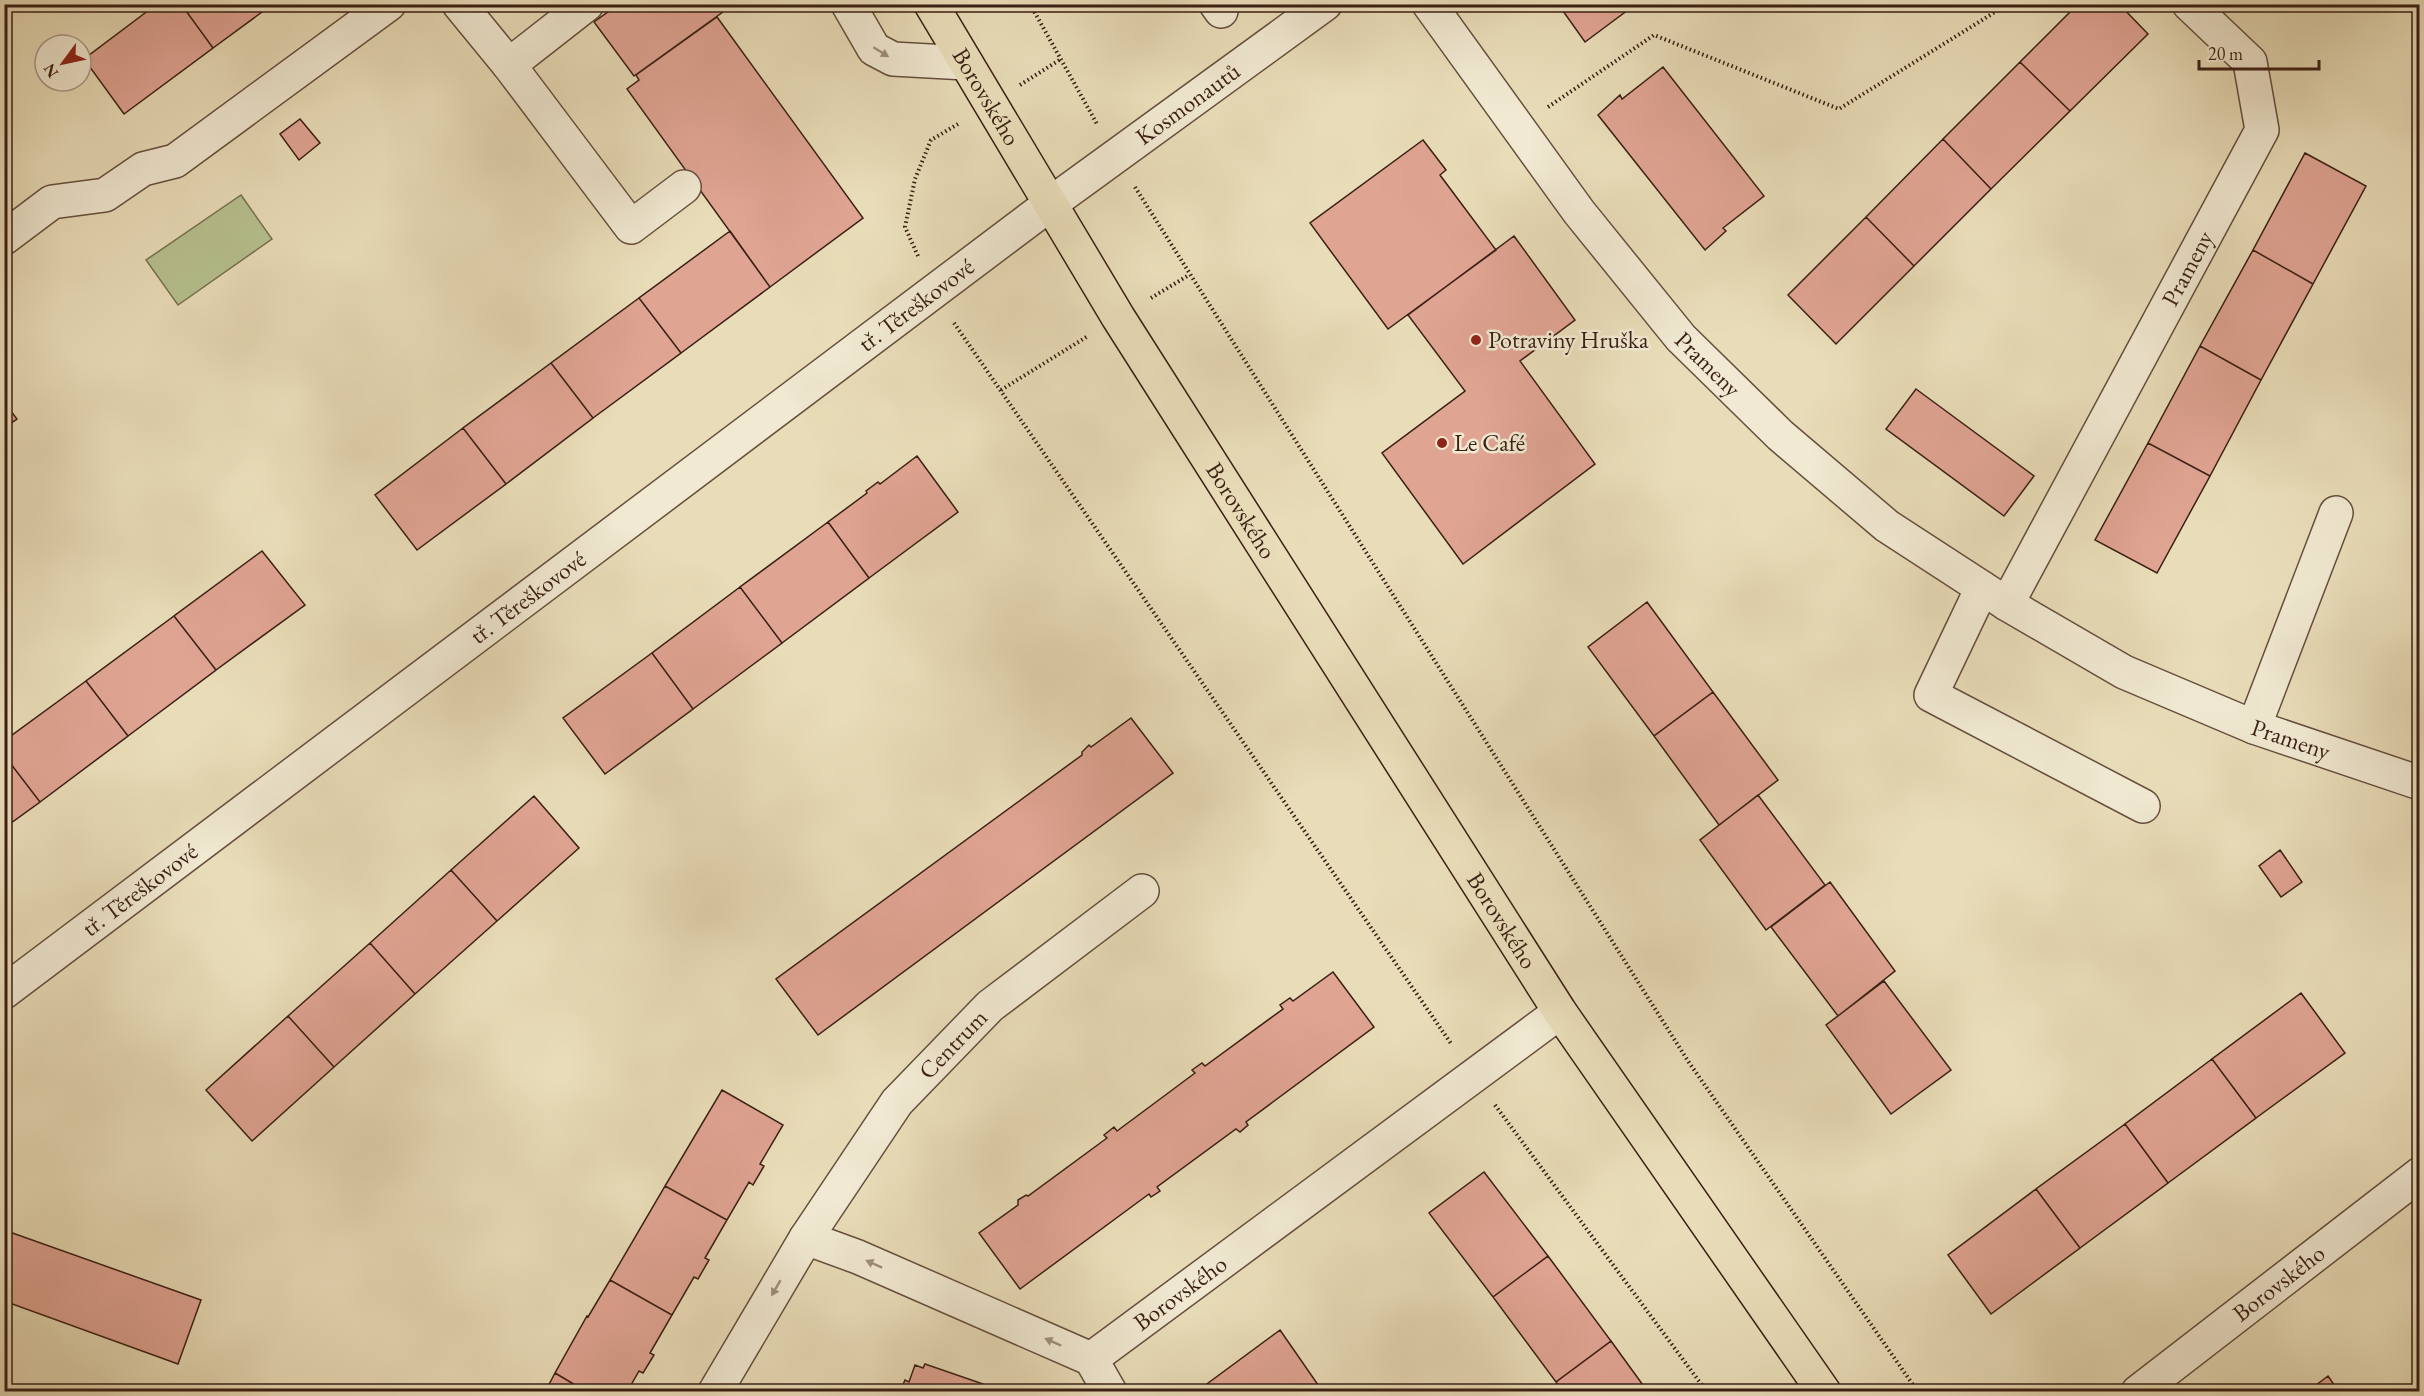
<svg xmlns="http://www.w3.org/2000/svg" width="2424" height="1396" font-family="'EB Garamond',serif">
<style>
.green{fill:#b6c18f;stroke:#787052;stroke-width:1.5}
.building{fill:#e0a493;stroke:#3a1f14;stroke-width:1.5}
.lines{fill:none;stroke-linecap:round;stroke-linejoin:round}
.minor-casing{stroke:#664e3d;stroke-width:36}
.major-casing{stroke:#3a1f14;stroke-width:36}
.path{stroke:#3a1f14;stroke-width:4;stroke-dasharray:1.5 3;stroke-linecap:butt}
.minor{stroke:#f1e9d2;stroke-width:33}
.major{stroke:#e9ddb9;stroke-width:33}
.oneway{fill:#9f8e7c}
.poi-dot{fill:#8f2418;stroke:#f1e9d2;stroke-width:2}
.labels{text-anchor:middle;stroke-width:5;stroke-linejoin:round;paint-order:stroke}
.street-label{font-size:24px;fill:#3a1f14;stroke:#f1e9d2}
.poi-label{font-size:24px;fill:#3a1f14;stroke:#f1e9d2;text-anchor:start}
</style>
<rect width="100%" height="100%" fill="#e9ddb9"/>
<filter id="stains"><feTurbulence type="fractalNoise" baseFrequency=".00333" numOctaves="4"/><feColorMatrix values="0 0 0 0 .2 0 0 0 0 .09 0 0 0 0 .02 0 0 0 .5 -.17"/></filter>
<radialGradient id="worn" r=".72"><stop offset=".6" stop-color="#630" stop-opacity="0"/><stop offset="1" stop-color="#630" stop-opacity=".3"/></radialGradient>
<path class="green" d="M 241,195 L 272,239 L 178,305 L 146,260 Z"/>
<path class="building" d="M 157,4 L 181,4 L 213,48 L 124,114 L 84,59 Z
M 181,4 L 273,4 L 213,48 Z
M 619,4 L 734,4 L 634,76 L 594,22 Z
M 1558,4 L 1636,4 L 1585,42 Z
M 2078,4 L 2119,4 L 2148,34 L 2070,111 L 2020,62 Z
M 717,17 L 863,218 L 770,287 L 627,89 L 639,80 L 636,75 Z
M 2020,62 L 2070,111 L 1991,189 L 1943,139 Z
M 1663,67 L 1764,196 L 1723,228 L 1726,231 L 1705,250 L 1598,115 L 1620,95 L 1622,99 Z
M 300,119 L 320,143 L 299,160 L 280,134 Z
M 1943,139 L 1991,189 L 1914,266 L 1866,217 Z
M 1423,140 L 1446,170 L 1440,175 L 1496,250 L 1388,329 L 1310,223 Z
M 2305,153 L 2366,186 L 2313,284 L 2253,250 Z
M 1866,217 L 1914,266 L 1836,344 L 1788,295 Z
M 730,231 L 770,287 L 681,353 L 639,298 Z
M 1514,236 L 1575,320 L 1520,361 L 1595,464 L 1463,564 L 1382,453 L 1465,391 L 1408,315 Z
M 2253,250 L 2313,284 L 2261,380 L 2200,346 Z
M 639,298 L 681,353 L 593,418 L 551,363 Z
M 2200,346 L 2261,380 L 2210,476 L 2148,443 Z
M 551,363 L 593,418 L 506,484 L 463,428 Z
M 1916,389 L 2034,476 L 2004,516 L 1886,429 Z
M 4,402 L 17,419 L 4,428 Z
M 463,428 L 506,484 L 417,550 L 375,495 Z
M 2148,443 L 2210,476 L 2157,573 L 2095,540 Z
M 917,456 L 958,512 L 869,578 L 828,522 L 867,493 L 866,491 L 878,482 L 880,484 Z
M 828,522 L 869,578 L 782,643 L 740,587 Z
M 262,551 L 305,605 L 216,670 L 174,616 Z
M 740,587 L 782,643 L 693,709 L 652,653 Z
M 1647,602 L 1713,692 L 1654,736 L 1588,647 Z
M 174,616 L 216,670 L 128,736 L 86,681 Z
M 652,653 L 693,709 L 605,774 L 563,718 Z
M 86,681 L 128,736 L 40,802 L 4,755 L 4,741 Z
M 1713,692 L 1778,780 L 1719,825 L 1654,736 Z
M 1131,718 L 1173,773 L 818,1035 L 776,979 L 1082,755 L 1082,752 L 1089,745 L 1091,747 Z
M 4,755 L 40,802 L 4,828 Z
M 1758,795 L 1825,885 L 1766,930 L 1700,840 Z
M 534,796 L 579,848 L 497,921 L 451,870 Z
M 2280,850 L 2302,882 L 2281,897 L 2259,866 Z
M 451,870 L 497,921 L 415,994 L 370,943 Z
M 1830,882 L 1895,971 L 1838,1016 L 1771,927 Z
M 370,943 L 415,994 L 334,1067 L 288,1016 Z
M 1333,972 L 1374,1027 L 1246,1122 L 1248,1125 L 1240,1132 L 1236,1129 L 1157,1187 L 1160,1191 L 1151,1197 L 1149,1194 L 1020,1289 L 979,1233 L 1018,1205 L 1018,1200 L 1026,1195 L 1028,1196 L 1107,1138 L 1104,1135 L 1114,1127 L 1117,1131 L 1195,1073 L 1192,1070 L 1202,1063 L 1205,1066 L 1283,1009 L 1280,1005 L 1290,998 L 1293,1001 Z
M 1884,981 L 1951,1070 L 1891,1114 L 1826,1025 Z
M 2301,993 L 2345,1053 L 2256,1118 L 2212,1059 Z
M 288,1016 L 334,1067 L 252,1141 L 206,1090 Z
M 2212,1059 L 2256,1118 L 2168,1183 L 2125,1124 Z
M 722,1090 L 783,1125 L 760,1164 L 764,1166 L 753,1185 L 749,1182 L 727,1220 L 665,1186 Z
M 2125,1124 L 2168,1183 L 2080,1248 L 2036,1189 Z
M 1484,1172 L 1548,1256 L 1493,1297 L 1429,1213 Z
M 665,1186 L 727,1220 L 705,1258 L 709,1260 L 698,1279 L 694,1277 L 672,1315 L 610,1280 Z
M 2036,1189 L 2080,1248 L 1991,1314 L 1948,1255 Z
M 4,1230 L 201,1300 L 178,1364 L 4,1301 Z
M 1548,1256 L 1611,1341 L 1556,1382 L 1493,1297 Z
M 610,1280 L 672,1315 L 650,1353 L 654,1355 L 643,1373 L 639,1371 L 627,1392 L 587,1392 L 555,1373 L 587,1316 L 588,1317 Z
M 1280,1330 L 1323,1392 L 1196,1392 Z
M 1611,1341 L 1648,1392 L 1564,1392 L 1556,1382 Z
M 925,1364 L 983,1384 L 980,1392 L 900,1392 L 905,1380 L 909,1382 L 915,1365 L 923,1368 Z
M 555,1373 L 587,1392 L 545,1392 Z
M 2328,1376 L 2339,1392 L 2307,1392 Z"/>
<g class="lines">
<g class="minor-casing">
<g id="minor">
<path d="M 459,4 L 509,65 L 631,227 L 684,187"/>
<path d="M 848,4 L 874,49 L 893,59 L 966,63"/>
<path d="M 1216,4 L 1221,11"/>
<path id="s1" d="M 1429,4 L 1579,212 L 1681,338 L 1780,435 L 1887,526 L 2007,604 L 2124,672 L 2254,727 L 2420,783"/>
<path d="M 509,65 L 587,4"/>
<path d="M 4,238 L 52,202 L 105,195 L 143,169 L 175,161 L 389,4"/>
<path d="M 1982,588 L 1931,695 L 2143,806"/>
<path id="s2" d="M 2007,604 L 2262,130 L 2250,62 L 2189,4"/>
<path d="M 2254,727 L 2336,513"/>
<path id="s3" d="M 4,992 L 1050,204 L 1325,4"/>
<path d="M 806,1238 L 858,1257 L 1091,1359 L 1110,1392"/>
<path id="s4" d="M 1091,1359 L 1560,1012"/>
<path id="s5" d="M 715,1392 L 806,1238 L 897,1102 L 990,1006 L 1142,891"/>
<path id="s6" d="M 2138,1392 L 2420,1174"/>
</g>
</g>
<g class="major-casing">
<g id="major">
<path id="s7" d="M 931,4 L 1118,317 L 1560,1012 L 1824,1392"/>
</g>
</g>
<path class="path" d="M 1030,4 L 1097,124
M 1020,85 L 1061,59
M 1548,107 L 1654,35 L 1839,109 L 2008,4
M 1135,187 L 1688,1061 L 1918,1392
M 918,256 L 905,227 L 915,179 L 931,140 L 958,124
M 1151,298 L 1189,275
M 954,323 L 1452,1045
M 1001,390 L 1088,336
M 1495,1105 L 1707,1392"/>
<use href="#minor" class="minor"/>
<use href="#major" class="major"/>
</g>
<defs><path id="oneway-solid" d="M-6-.8H1V-3.2L6.5 0L1 3.2V.8H-6Z" transform="scale(1.5)"/></defs>
<g class="oneway">
<use href="#oneway-solid" transform="translate(881 52) rotate(32)"/>
<use href="#oneway-solid" transform="translate(874 1264) rotate(-156)"/>
<use href="#oneway-solid" transform="translate(776 1288) rotate(120)"/>
<use href="#oneway-solid" transform="translate(1053 1342) rotate(-156)"/>
</g>
<g class="poi-dot">
<circle cx="1476" cy="340" r="6"/>
<circle cx="1442" cy="443" r="6"/>
</g>
<g class="labels">
<g class="street-label">
<text dy="8" stroke="none"><textPath href="#s7" startOffset="108">Borovského</textPath></text>
<text dy="8" stroke="none"><textPath href="#s3" startOffset="1480">Kosmonautů</textPath></text>
<text dy="8" stroke="none"><textPath href="#s2" startOffset="381">Prameny</textPath></text>
<text dy="8" stroke="none"><textPath href="#s3" startOffset="1142">tř. Těreškovové</textPath></text>
<text dy="8" stroke="none"><textPath href="#s1" startOffset="456">Prameny</textPath></text>
<text dy="8" stroke="none"><textPath href="#s7" startOffset="594">Borovského</textPath></text>
<text dy="8" stroke="none"><textPath href="#s3" startOffset="656">tř. Těreškovové</textPath></text>
<text dy="8" stroke="none"><textPath href="#s1" startOffset="1156">Prameny</textPath></text>
<text dy="8" stroke="none"><textPath href="#s3" startOffset="170">tř. Těreškovové</textPath></text>
<text dy="8" stroke="none"><textPath href="#s7" startOffset="1080">Borovského</textPath></text>
<text dy="8" stroke="none"><textPath href="#s5" startOffset="423">Centrum</textPath></text>
<text dy="8" stroke="none"><textPath href="#s6" startOffset="178">Borovského</textPath></text>
<text dy="8" stroke="none"><textPath href="#s4" startOffset="111">Borovského</textPath></text>
</g>
<g class="poi-label">
<text x="1488" y="348">Potraviny Hruška</text>
<text x="1454" y="451">Le Café</text>
</g>
</g>
<rect width="2424" height="1396" fill="none" stroke="#e9ddb9" stroke-width="24"/>
<rect x="6" y="6" width="2412" height="1384" fill="none" stroke="#3a1f14" stroke-width="3"/>
<rect x="12" y="12" width="2400" height="1372" fill="none" stroke="#3a1f14" stroke-width="1.5"/>
<g transform="translate(63 63) rotate(237)"><circle r="28" fill="#f1e9d2" stroke="#a89886" stroke-width="1.5"/>
<path d="M0-4.5L10 22L0 15L-10 22Z" fill="#8f2418"/>
<text y="-9" font-size="16" font-weight="bold" text-anchor="middle" fill="#3a1f14">N</text>
</g>
<path d="M2199 60v9h120v-9" fill="none" stroke="#3a1f14" stroke-width="3"/>
<text x="2208" y="60" font-size="18" fill="#3a1f14" stroke="#f1e9d2" stroke-width="4.5" paint-order="stroke">20 m</text>
<rect width="100%" height="100%" filter="url(#stains)"/>
<rect width="100%" height="100%" fill="url(#worn)"/>
</svg>
